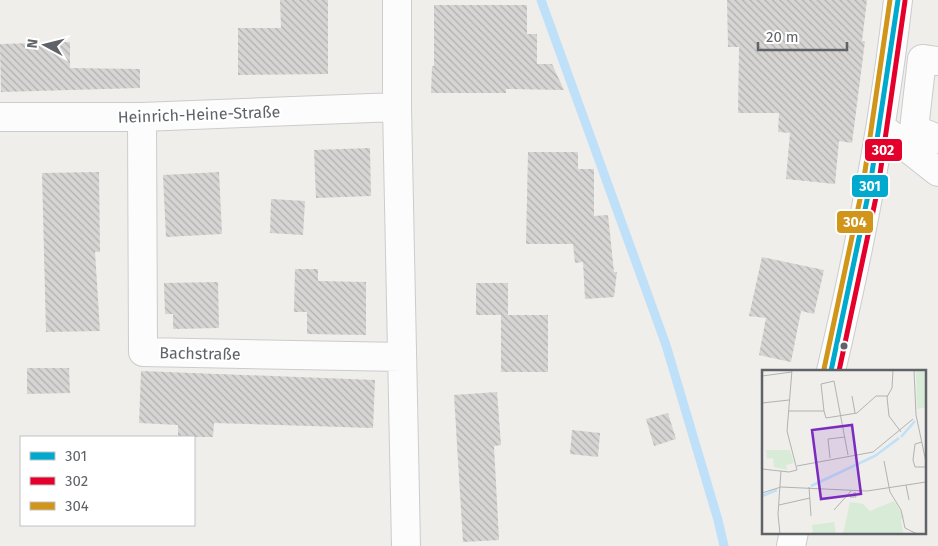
<svg xmlns="http://www.w3.org/2000/svg" width="938" height="546" font-family="'Fira Sans',sans-serif">
<style>
.lines{fill:none;stroke-linecap:round;stroke-linejoin:round}
.stream{stroke:#bfe0f9;stroke-width:9}
.building{fill:url(#building-back-hatch)}
.minor-casing{stroke:#cbcccc;stroke-width:30}
.minor{stroke:#fdfcfc;stroke-width:28}
.bus-1-casing{stroke:#fff;stroke-width:9}
.bus-2-casing{stroke:#fff;stroke-width:9}
.bus-3-casing{stroke:#fff;stroke-width:9}
.bus-1{stroke:#00a9ce;stroke-width:5}
.bus-2{stroke:#e4002b;stroke-width:5}
.bus-3{stroke:#d1951a;stroke-width:5}
.bus-dot{fill:#5f6368;stroke:#fff;stroke-width:2}
.labels{text-anchor:middle;stroke-width:4.5;stroke-linejoin:round;paint-order:stroke}
.street-label{font-size:16px;fill:#5f6368;stroke:#fff}
.inset-river{fill:none;stroke:#bfe0f9;stroke-width:2.5}
.inset-road{fill:none;stroke:#b1b2b2;stroke-width:1}
.view{fill:#7b2cbf;fill-opacity:0.15;stroke:#7b2cbf;stroke-width:2.5}
.inset-edge{fill:none;stroke:#5f6368;stroke-width:2.5}
.line-badge{stroke:#fff;stroke-width:2}
.badge-label{font-size:14px;text-anchor:middle;font-weight:bold;fill:#fff}
</style>
<defs>
<pattern id="building-back-hatch" width="6" height="6" patternUnits="userSpaceOnUse" patternTransform="scale(1.25)"><rect width="6" height="6" fill="#d6d5d3"/><path d="M-1 5l2 2M0 0l6 6M5-1l2 2" fill="none" stroke="#b1b0af"/></pattern>
</defs>
<rect width="100%" height="100%" fill="#efeeea"/>
<g class="lines">
<path class="stream" d="M 541,0 L 666,345 L 718,520 L 724,546"/>
</g>
<path class="building" d="M 280,0 L 328,0 L 328,74 L 238,75 L 238,28 L 281,28 Z
M 727,0 L 867,0 L 862,41 L 865,41 L 852,143 L 839,141 L 835,184 L 786,179 L 790,133 L 778,132 L 779,113 L 738,113 L 739,47 L 728,47 Z
M 434,5 L 527,5 L 527,34 L 537,34 L 537,64 L 552,64 L 564,90 L 506,89 L 506,93 L 431,93 L 432,66 L 434,66 Z
M 70,42 L 70,68 L 140,69 L 140,88 L 1,92 L 0,44 Z
M 370,148 L 371,196 L 316,198 L 314,150 Z
M 528,152 L 578,152 L 578,169 L 594,169 L 594,216 L 608,215 L 614,272 L 617,272 L 614,297 L 585,299 L 583,262 L 575,263 L 573,244 L 526,244 Z
M 99,172 L 100,252 L 95,252 L 100,331 L 46,332 L 42,173 Z
M 219,172 L 222,234 L 166,237 L 163,175 Z
M 271,199 L 305,201 L 303,235 L 270,233 Z
M 762,257 L 824,270 L 814,314 L 801,311 L 791,362 L 759,355 L 766,318 L 749,316 Z
M 295,269 L 318,269 L 318,281 L 366,282 L 366,335 L 307,334 L 307,312 L 294,312 Z
M 218,282 L 219,328 L 173,329 L 173,314 L 165,314 L 164,283 Z
M 476,283 L 508,283 L 508,315 L 476,315 Z
M 501,315 L 548,315 L 548,372 L 501,372 Z
M 27,368 L 69,368 L 70,393 L 27,394 Z
M 141,371 L 375,380 L 373,428 L 214,423 L 213,437 L 178,437 L 178,425 L 139,423 Z
M 497,392 L 501,445 L 494,446 L 499,540 L 463,542 L 454,395 Z
M 668,413 L 676,439 L 654,446 L 646,419 Z
M 572,430 L 600,433 L 598,457 L 570,454 Z"/>
<g class="lines">
<g class="minor-casing">
<path id="minor" d="M 397,0 L 397,107 L 406,546
M 938,61 L 922,59 L 914,129 L 938,139
M 0,117 L 142,117 L 397,107
M 142,117 L 143,352 L 402,357
M 881,127 L 938,172
M 831,371 C 860,248 884,125 898,0
M 791,546 L 794,532"/>
</g>
<use href="#minor" class="minor"/>
<g class="bus-1-casing">
<path id="bus-1" d="M 831,371 L 870,186 L 898,0"/>
</g>
<g class="bus-2-casing">
<path id="bus-2" d="M 839,371 L 878,188 L 905,1"/>
</g>
<g class="bus-3-casing">
<path id="bus-3" d="M 824,369 L 863,185 L 890,0"/>
</g>
<use href="#bus-1" class="bus-1"/>
<use href="#bus-2" class="bus-2"/>
<use href="#bus-3" class="bus-3"/>
</g>
<circle class="bus-dot" cx="844" cy="346" r="4.5"/>
<g class="labels">
<g class="street-label">
<text transform="translate(199 114) rotate(-2)" y="6">Heinrich-Heine-Straße</text>
<text transform="translate(200 353) rotate(1)" y="6">Bachstraße</text>
</g>
</g>
<g transform="translate(762 370)">
<rect width="164" height="164" fill="#efeeea"/>
<path d="M 154,0 L 164,0 L 164,37 L 155,39 Z" fill="#d8ebd6"/>
<path d="M 132,131 L 142,147 L 139,149 L 141,164 L 81,164 L 88,132 L 101,134 L 108,141 Z" fill="#d8ebd6"/>
<path d="M 4,80 L 28,80 L 32,93 L 24,95 L 25,100 L 12,97 L 11,88 L 5,89 Z" fill="#d8ebd6"/>
<path d="M 72,152 L 74,164 L 51,164 L 50,155 Z" fill="#d8ebd6"/>
<path class="inset-river" d="M 139,67 L 153,51M 49,116 L 113,86 L 137,68M 0,126 L 15,120"/>
<path class="inset-road" d="M 131,0 L 130,18 L 125,27 L 127,46 L 139,62M 152,0 L 154,45 L 164,92M 0,6 L 30,2M 90,26 L 93,43M 0,33 L 27,30M 27,41 L 62,41 L 64,48 L 95,43 L 114,26 L 126,26M 62,41 L 59,14 L 72,11 L 86,85M 160,72 L 153,74 L 151,90 L 153,97 L 164,97M 68,88 L 66,69 L 83,67M 122,91 L 128,122 L 139,140 L 143,158 L 155,164M 35,96 L 111,82 L 151,49M 0,99 L 27,102 L 35,100 L 25,61 L 30,0M 144,115 L 147,130M 47,117 L 49,146M 0,123 L 19,117 L 105,121 L 164,112M 92,123 L 88,127 L 94,127 L 93,122M 17,135 L 48,128M 72,140 L 89,121M 18,164 L 16,144 L 19,101"/>
<path class="view" d="M 90,55 L 99,124 L 59,129 L 50,60 Z"/>
<rect width="164" height="164" class="inset-edge"/>
</g>
<g class="line-badge">
<rect x="864" y="138" width="39" height="24" rx="5" fill="#e4002b"/>
<rect x="851" y="174" width="38" height="24" rx="5" fill="#00a9ce"/>
<rect x="836" y="210" width="38" height="24" rx="5" fill="#d1951a"/>
</g>
<g class="badge-label">
<text x="883" y="155">302</text>
<text x="870" y="191">301</text>
<text x="855" y="227">304</text>
</g>
<rect x="20" y="436" width="175" height="90" fill="#ffffff" stroke="#bfc1c3"/>
<rect x="30" y="452" width="25" height="8" fill="#00a9ce" stroke="#bfc1c3"/>
<text x="65" y="461" font-size="15" fill="#5f6368">301</text>
<rect x="30" y="477" width="25" height="8" fill="#e4002b" stroke="#bfc1c3"/>
<text x="65" y="486" font-size="15" fill="#5f6368">302</text>
<rect x="30" y="502" width="25" height="8" fill="#d1951a" stroke="#bfc1c3"/>
<text x="65" y="511" font-size="15" fill="#5f6368">304</text>
<g transform="translate(45 45) rotate(277)" stroke="#ffffff" stroke-width="4" paint-order="stroke">
<path d="M0-4L9 19L0 12L-9 19Z" fill="#5f6368"/>
<text y="-8" font-size="14" font-weight="bold" text-anchor="middle" fill="#5f6368">N</text>
</g>
<path d="M758 42v8h89v-8" fill="none" stroke="#5f6368" stroke-width="2.5"/>
<text x="766" y="42" font-size="15" fill="#5f6368" stroke="#ffffff" stroke-width="4" paint-order="stroke">20 m</text>
</svg>
